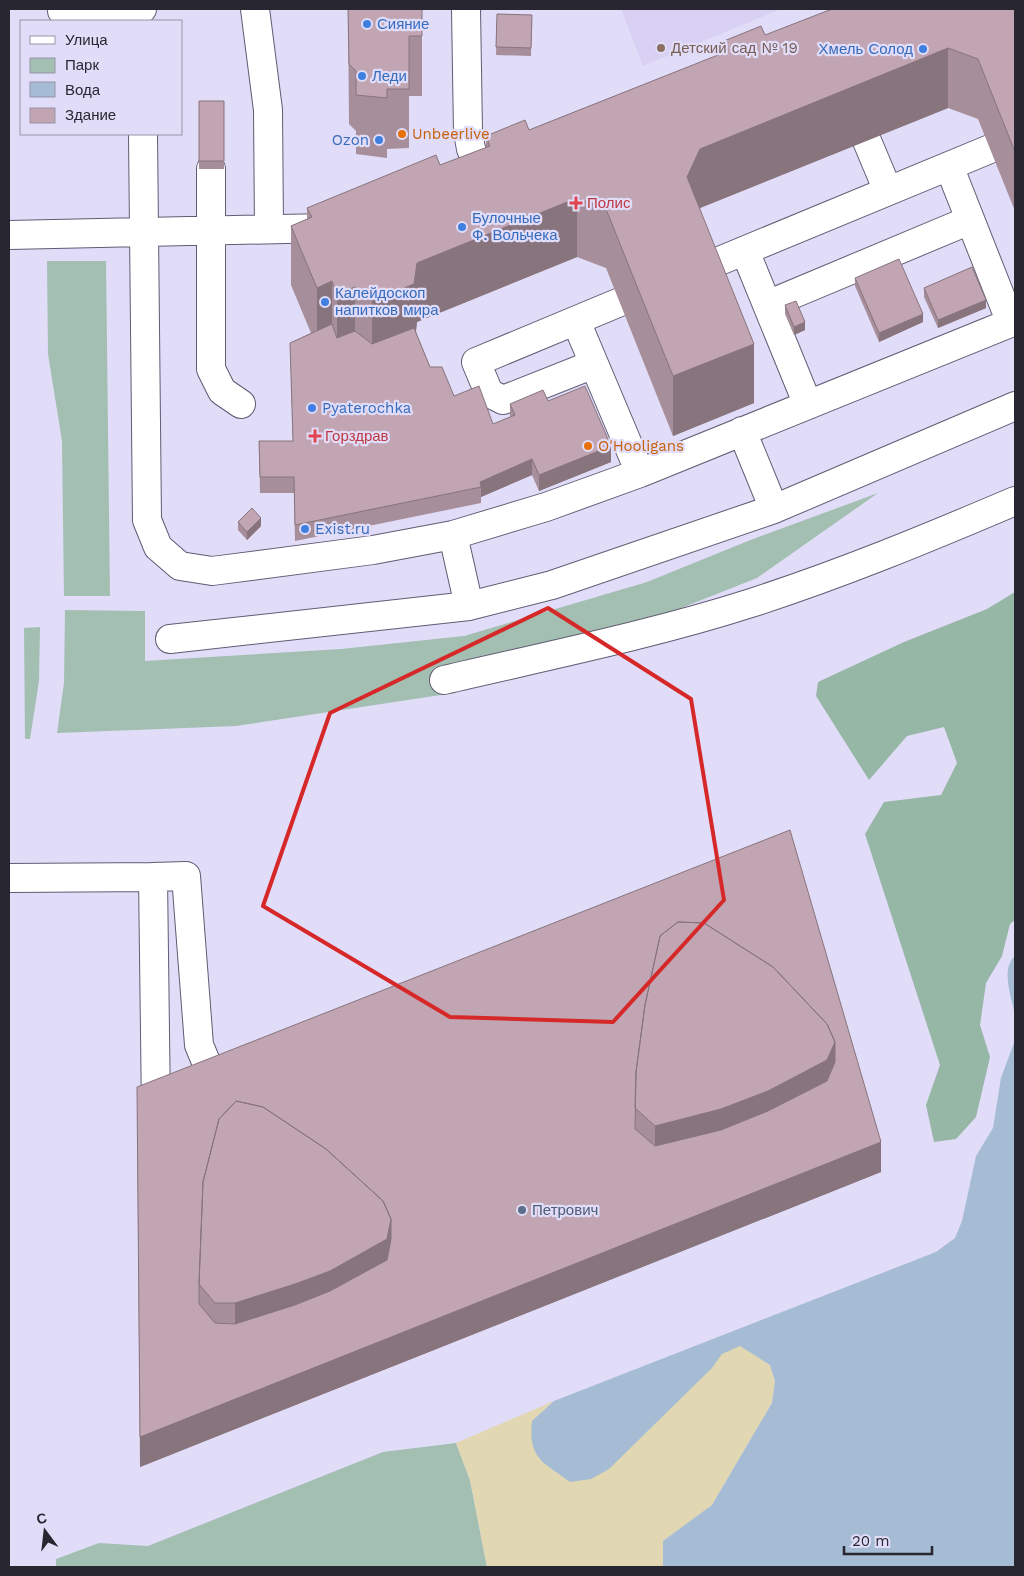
<svg xmlns="http://www.w3.org/2000/svg" width="1024" height="1576" font-family="'Work Sans',sans-serif">
<style>
.built{fill:#d8d1f4}
.green{fill:#a3bfb1}
.forest{fill:#96b6a6}
.sand{fill:#e1d7b2}
.water{fill:#a5bcd4}
.lines{fill:none;stroke-linecap:round;stroke-linejoin:round}
.minor-casing{stroke:#605c73;stroke-width:30}
.minor{stroke:#fff;stroke-width:28}
.wall{fill:#a68e9a}
.shaded-wall{fill:#87747d}
.building{fill:#c1a5b3;stroke:#87747d;fill-rule:evenodd}
.marked{fill:none;stroke:#d62828;stroke-width:4;stroke-linejoin:round}
.shop-dot{fill:#3f7fe0;stroke:#e1dcf8;stroke-width:2}
.education-dot{fill:#8d6e63;stroke:#e1dcf8;stroke-width:2}
.food-dot{fill:#e8710a;stroke:#e1dcf8;stroke-width:2}
.health-dot{fill:#e0444e;stroke:#e1dcf8;stroke-width:2}
.service-dot{fill:#5c6f8a;stroke:#e1dcf8;stroke-width:2}
.labels{text-anchor:middle;stroke-width:4.5;stroke-linejoin:round;paint-order:stroke}
.shop-label{font-size:15px;fill:#366cbe;stroke:#e1dcf8;text-anchor:start}
.education-label{font-size:15px;fill:#785e54;stroke:#e1dcf8;text-anchor:start}
.food-label{font-size:15px;fill:#c56008;stroke:#e1dcf8;text-anchor:start}
.health-label{font-size:15px;fill:#be3a42;stroke:#e1dcf8;text-anchor:start}
.service-label{font-size:15px;fill:#4e5e75;stroke:#e1dcf8;text-anchor:start}
</style>
<rect width="100%" height="100%" fill="#e1dcf8"/>
<path class="built" d="M 621,9 L 781,9 L 643,66 Z"/>
<path class="green" d="M 47,261 L 106,261 L 110,596 L 64,596 L 62,441 L 48,354 Z
M 878,493 L 757,578 L 661,616 L 454,693 L 236,726 L 57,733 L 64,683 L 65,610 L 145,611 L 145,661 L 341,649 L 464,636 L 647,582 L 748,541 Z
M 40,627 L 39,681 L 30,739 L 25,739 L 24,628 Z
M 456,1443 L 470,1480 L 487,1567 L 56,1567 L 56,1559 L 99,1543 L 148,1546 L 383,1452 Z"/>
<path class="forest" d="M 1015,592 L 1015,920 L 1010,924 L 1002,956 L 986,983 L 980,1025 L 990,1057 L 976,1117 L 956,1139 L 934,1142 L 926,1105 L 940,1065 L 865,834 L 884,802 L 941,795 L 957,763 L 944,727 L 907,736 L 869,780 L 816,696 L 818,682 L 904,642 L 987,609 Z"/>
<path class="sand" d="M 740,1345 L 770,1365 L 775,1381 L 772,1403 L 712,1505 L 663,1541 L 663,1567 L 487,1567 L 470,1480 L 456,1443 L 554,1401 L 532,1422 L 712,1368 L 721,1354 Z"/>
<path class="water" d="M 1015,956 L 1015,1015 C 1012,999 1000,969 1015,956 Z
M 1015,1040 L 1015,1567 L 663,1567 L 663,1541 L 712,1505 L 772,1403 L 775,1381 L 770,1365 L 740,1346 L 722,1354 L 712,1368 L 609,1469 L 591,1479 L 570,1482 C 543,1462 528,1459 532,1421 L 554,1401 L 936,1252 L 955,1238 L 962,1221 L 976,1156 L 993,1128 L 1001,1078 Z"/>
<g class="lines">
<g class="minor-casing">
<path id="minor" d="M 255,9 L 268,110 L 269,229
M 466,9 L 468,132 L 471,149 L 478,165
M 62,11 L 142,9
M 143,134 L 147,520 L 158,547 L 180,566 L 212,571 L 373,550 L 453,535 L 546,507 L 640,473 L 1015,321
M 867,141 L 888,191
M 949,166 L 1011,323
M 211,169 L 211,369 L 222,391 L 241,404
M 9,235 L 328,228
M 745,251 L 808,405
M 700,269 L 990,149
M 767,305 L 970,220
M 576,321 L 640,473
M 594,364 L 503,400 L 489,393 L 476,362 L 620,302
M 742,431 L 774,509
M 453,535 L 469,606
M 170,639 L 469,606 L 552,585 L 774,509 L 1015,406
M 444,680 C 546,656 651,635 751,603 C 841,574 928,538 1015,501
M 153,877 L 186,876 L 199,1045 L 216,1086
M 9,878 L 153,877 L 156,1110"/>
</g>
<use href="#minor" class="minor"/>
</g>
<path class="wall" d="M 348,9 L 422,9 L 422,96 L 409,96 L 409,148 L 387,149 L 387,158 L 356,154 L 356,131 L 349,124 Z
M 1015,9 L 1015,211 L 978,119 L 948,108 L 700,208 L 754,403 L 673,436 L 606,268 L 577,257 L 417,322 L 416,332 L 430,367 L 454,396 L 493,424 L 510,417 L 510,404 L 548,401 L 611,462 L 539,491 L 532,475 L 481,497 L 481,503 L 295,541 L 294,493 L 260,493 L 259,441 L 293,441 L 290,343 L 311,333 L 291,285 L 291,226 L 307,219 L 307,208 L 440,165 L 486,148 L 486,136 L 529,130 L 724,53 L 724,41 L 765,35 Z
M 497,14 L 532,15 L 531,56 L 496,55 Z
M 199,101 L 224,101 L 224,169 L 199,169 Z
M 855,278 L 923,322 L 879,342 L 855,286 Z
M 924,288 L 986,308 L 938,328 L 924,297 Z
M 785,305 L 805,330 L 794,335 L 785,314 Z
M 238,522 L 261,526 L 247,540 L 238,530 Z
M 790,830 L 881,1172 L 140,1467 L 137,1117 Z"/>
<path class="shaded-wall" d="M 948,48 L 948,108 L 700,208 L 687,236 L 687,177 L 700,149 Z
M 577,198 L 577,257 L 417,322 L 414,344 L 372,360 L 372,301 L 417,263 Z
M 332,281 L 332,340 L 317,347 L 317,288 Z
M 355,287 L 355,347 L 337,354 L 337,294 Z
M 986,300 L 986,308 L 938,328 L 938,320 Z
M 923,314 L 923,322 L 879,342 L 879,333 Z
M 805,322 L 805,330 L 794,335 L 794,327 Z
M 754,344 L 754,403 L 673,436 L 673,376 Z
M 611,446 L 611,462 L 539,491 L 539,475 Z
M 532,459 L 532,475 L 481,497 L 481,487 L 480,482 Z
M 261,518 L 261,526 L 247,540 L 247,532 Z
M 835,1042 L 835,1092 L 655,1176 L 655,1126 Z
M 881,1142 L 881,1172 L 140,1467 L 140,1437 Z
M 391,1219 L 391,1269 L 235,1354 L 235,1303 Z"/>
<path class="building" d="M 348,9 L 422,9 L 422,36 L 409,36 L 409,89 L 387,89 L 387,98 L 356,95 L 356,71 L 349,64 Z
M 832,9 L 1015,9 L 1015,152 L 978,59 L 948,48 L 700,149 L 687,177 L 754,344 L 673,376 L 606,209 L 577,198 L 417,263 L 414,284 L 372,301 L 355,287 L 337,294 L 332,281 L 317,288 L 291,226 L 312,217 L 307,208 L 436,155 L 440,165 L 490,146 L 486,136 L 525,120 L 529,130 L 728,51 L 724,41 L 761,26 L 765,35 Z
M 497,14 L 532,15 L 531,48 L 496,47 Z
M 199,101 L 224,101 L 224,161 L 199,161 Z
M 899,259 L 923,314 L 879,333 L 855,278 Z
M 972,267 L 986,300 L 938,320 L 924,288 Z
M 796,301 L 805,322 L 794,327 L 785,305 Z
M 332,324 L 337,338 L 355,331 L 372,344 L 414,328 L 430,367 L 442,367 L 454,396 L 479,386 L 493,424 L 515,415 L 510,404 L 543,390 L 548,401 L 585,386 L 611,446 L 539,475 L 532,459 L 480,482 L 481,487 L 295,525 L 294,477 L 260,477 L 259,441 L 293,441 L 290,343 Z
M 252,508 L 261,518 L 247,532 L 238,522 Z
M 790,830 L 881,1142 L 140,1437 L 137,1087 ZM 678,922 L 704,923 L 773,967 L 827,1024 L 835,1042 L 835,1062 L 827,1081 L 768,1111 L 721,1130 L 655,1146 L 635,1129 L 636,1072 L 645,1005 L 660,936 ZM 236,1101 L 263,1107 L 326,1149 L 383,1201 L 391,1219 L 391,1239 L 387,1260 L 330,1291 L 295,1305 L 235,1324 L 215,1323 L 199,1304 L 199,1284 L 203,1182 L 219,1119 Z
M 678,922 L 704,923 L 773,967 L 827,1024 L 835,1042 L 827,1060 L 768,1091 L 721,1109 L 655,1126 L 635,1108 L 636,1072 L 645,1005 L 660,936 Z
M 236,1101 L 263,1107 L 326,1149 L 383,1201 L 391,1219 L 387,1239 L 330,1271 L 295,1284 L 235,1303 L 215,1303 L 199,1284 L 203,1182 L 219,1119 Z"/>
<path class="marked" d="M 548,608 L 691,699 L 724,900 L 613,1022 L 450,1017 L 263,906 L 330,713 Z"/>
<g class="shop-dot">
<circle cx="367" cy="24" r="5"/>
<circle cx="923" cy="49" r="5"/>
<circle cx="362" cy="76" r="5"/>
<circle cx="379" cy="140" r="5"/>
<circle cx="462" cy="227" r="5"/>
<circle cx="325" cy="302" r="5"/>
<circle cx="312" cy="408" r="5"/>
<circle cx="305" cy="529" r="5"/>
</g>
<circle class="education-dot" cx="661" cy="48" r="5"/>
<g class="food-dot">
<circle cx="402" cy="134" r="5"/>
<circle cx="588" cy="446" r="5"/>
</g>
<g class="health-dot">
<path d="M573.5 195.5h5v5h5v5h-5v5h-5v-5h-5v-5h5z"/>
<path d="M312.5 428.5h5v5h5v5h-5v5h-5v-5h-5v-5h5z"/>
</g>
<circle class="service-dot" cx="522" cy="1210" r="5"/>
<g class="labels">
<g class="shop-label">
<text x="377" y="29">Сияние</text>
<text x="913" y="54" text-anchor="end">Хмель Солод</text>
<text x="372" y="81">Леди</text>
<text x="369" y="145" text-anchor="end">Ozon</text>
<text x="472" y="223">Булочные<tspan x="472" dy="17">Ф. Вольчека</tspan></text>
<text x="335" y="298">Калейдоскоп<tspan x="335" dy="17">напитков мира</tspan></text>
<text x="322" y="413">Pyaterochka</text>
<text x="315" y="534">Exist.ru</text>
</g>
<g class="education-label">
<text x="671" y="53">Детский сад № 19</text>
</g>
<g class="food-label">
<text x="412" y="139">Unbeerlive</text>
<text x="598" y="451">O'Hooligans</text>
</g>
<g class="health-label">
<text x="587" y="208">Полис</text>
<text x="325" y="441">Горздрав</text>
</g>
<g class="service-label">
<text x="532" y="1215">Петрович</text>
</g>
</g>
<rect width="1024" height="1576" fill="none" stroke="#282630" stroke-width="20"/>
<rect x="20" y="20" width="162" height="115" fill="#e1dcf8" stroke="#9793a8"/>
<rect x="30" y="36" width="25" height="8" fill="#ffffff" stroke="#9793a8"/>
<text x="65" y="45" font-size="15" fill="#282630">Улица</text>
<rect x="30" y="58" width="25" height="15" fill="#a3bfb1" stroke="#9793a8"/>
<text x="65" y="70" font-size="15" fill="#282630">Парк</text>
<rect x="30" y="82" width="25" height="15" fill="#a5bcd4" stroke="#9793a8"/>
<text x="65" y="95" font-size="15" fill="#282630">Вода</text>
<rect x="30" y="108" width="25" height="15" fill="#c1a5b3" stroke="#9793a8"/>
<text x="65" y="120" font-size="15" fill="#282630">Здание</text>
<g transform="translate(45 1531) rotate(345)" stroke="#e1dcf8" stroke-width="4" paint-order="stroke">
<path d="M0-4L9 19L0 12L-9 19Z" fill="#282630"/>
<text y="-8" font-size="14" font-weight="bold" text-anchor="middle" fill="#282630">С</text>
</g>
<path d="M844 1546v8h88v-8" fill="none" stroke="#282630" stroke-width="2.5"/>
<text x="852" y="1546" font-size="15" fill="#282630" stroke="#e1dcf8" stroke-width="4" paint-order="stroke">20 m</text>
</svg>
